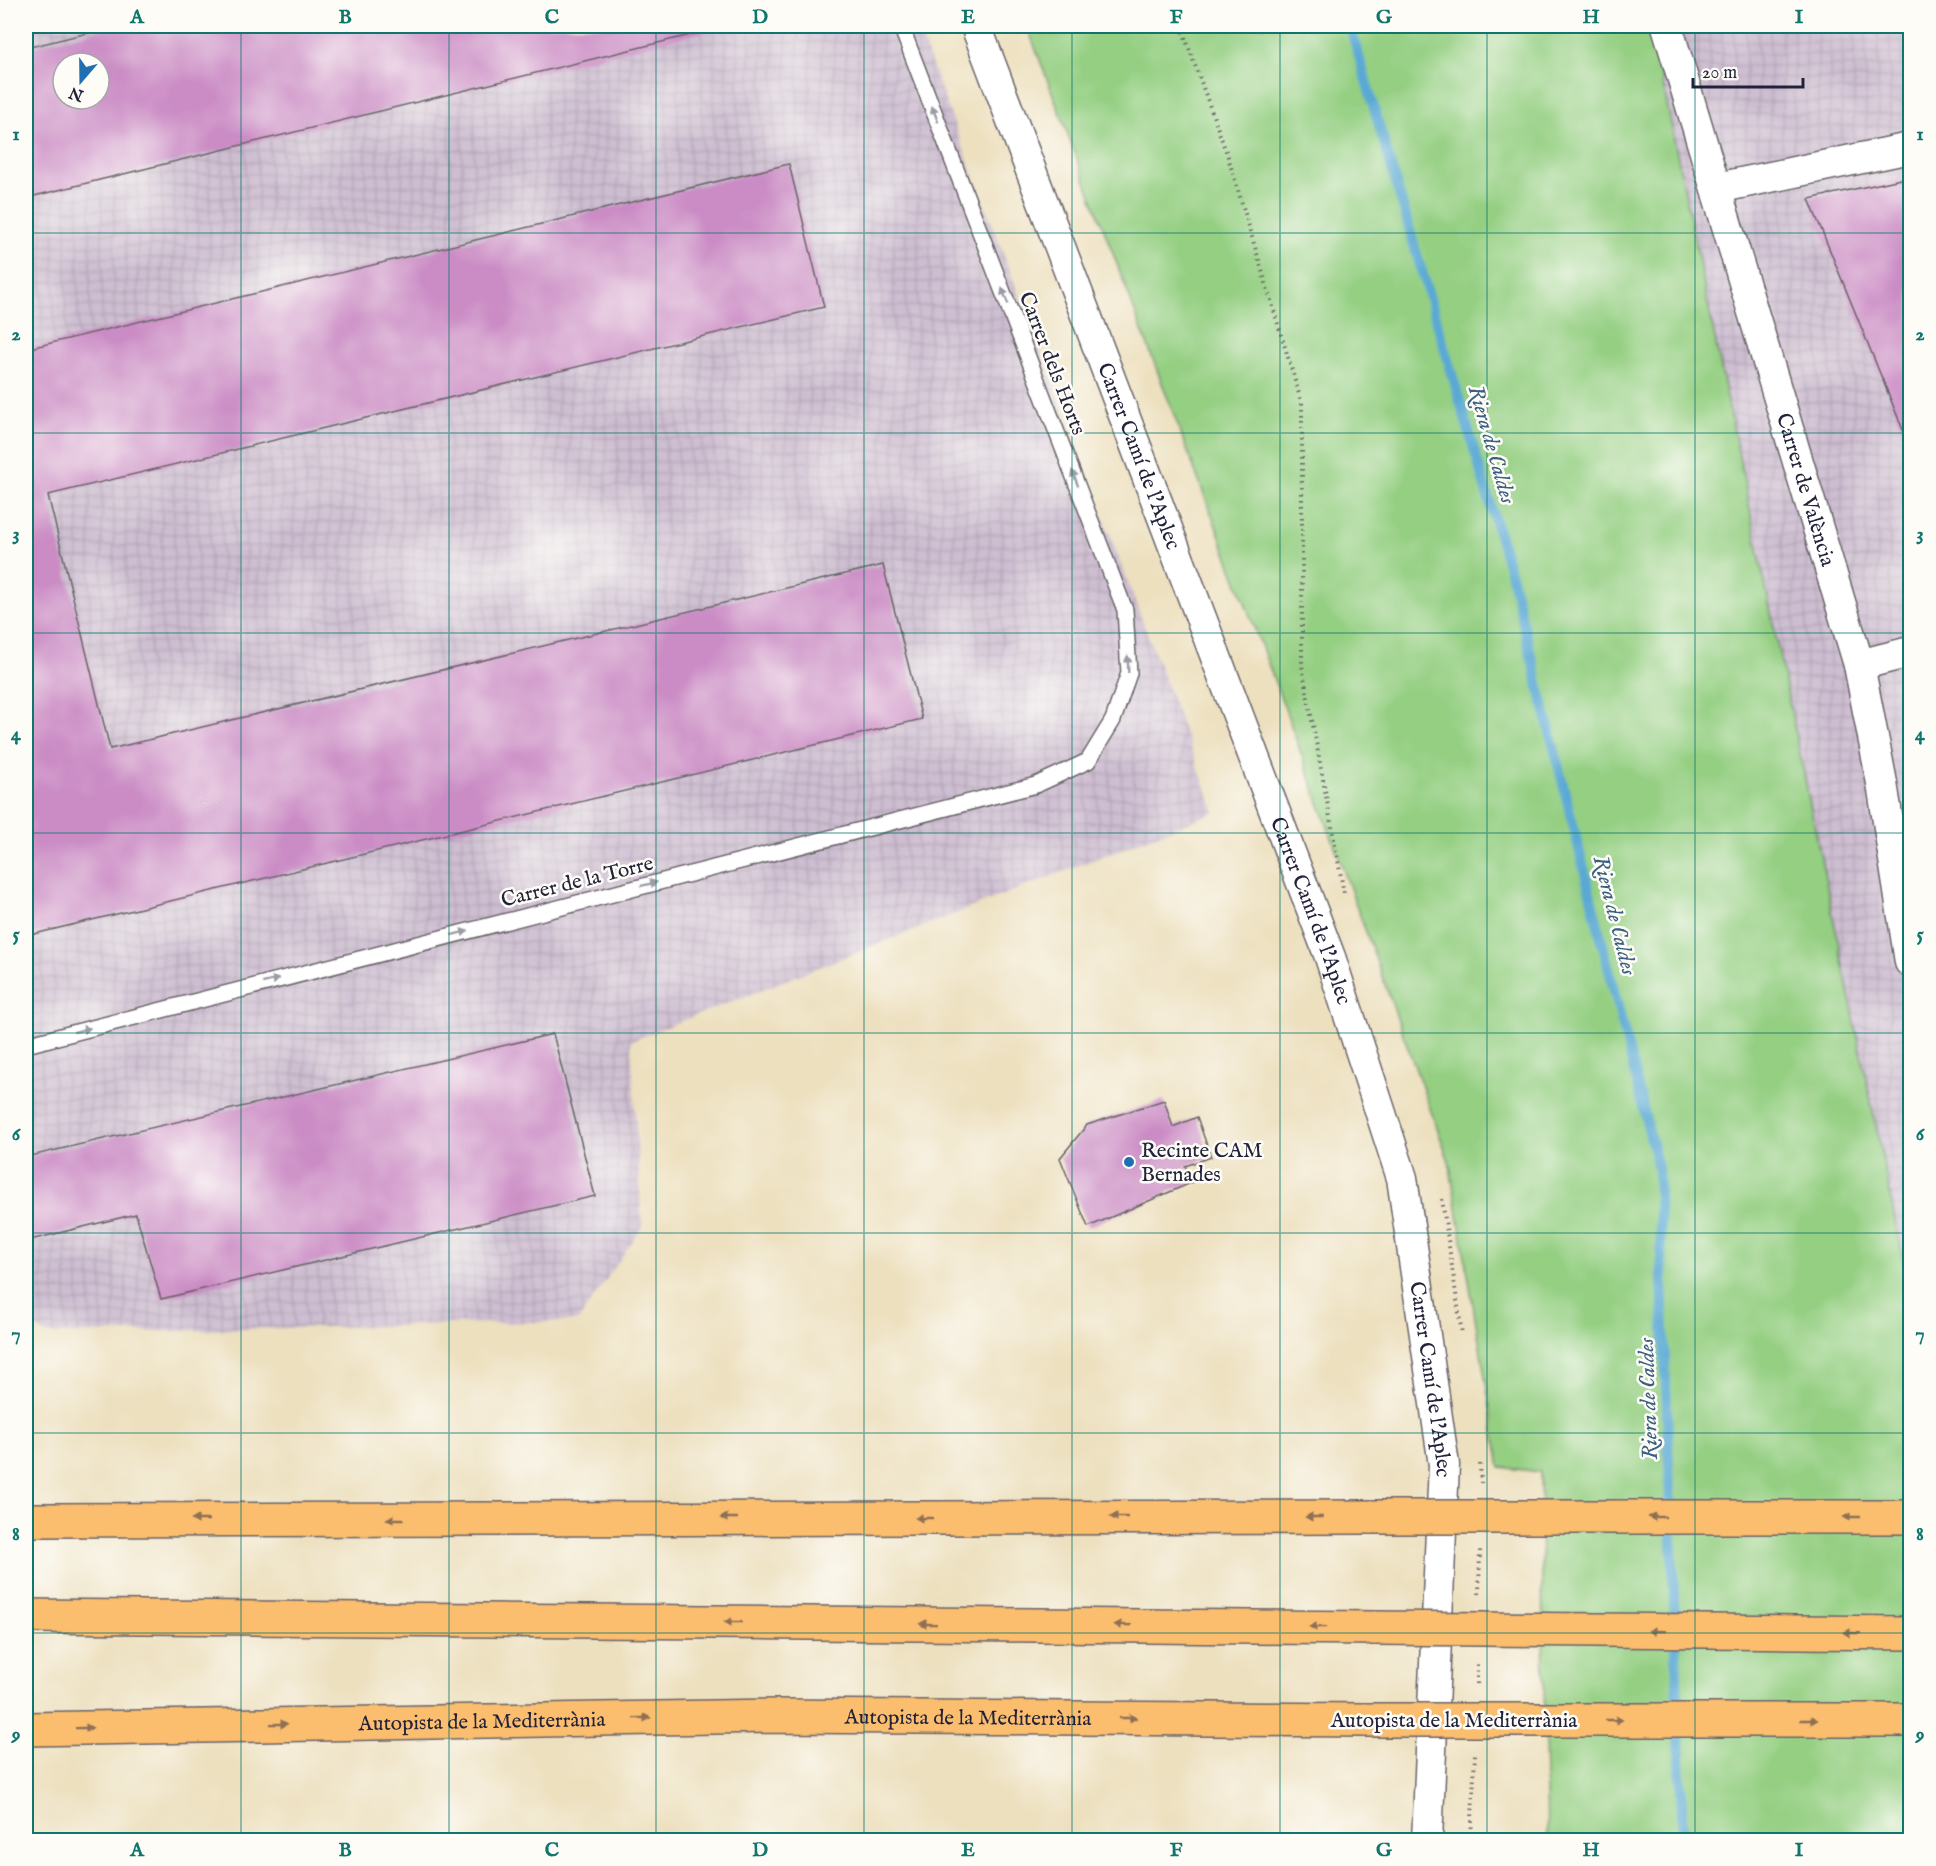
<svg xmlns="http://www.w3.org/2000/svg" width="1936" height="1866" font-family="'IM FELL English',serif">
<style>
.industrial{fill:url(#industrial-grid);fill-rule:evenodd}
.grass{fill:#94cf82;stroke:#5b785e;stroke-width:1.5}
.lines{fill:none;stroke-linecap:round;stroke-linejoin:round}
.stream{stroke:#5aa9d4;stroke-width:10}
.building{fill:#cb8cc5;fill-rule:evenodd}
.service-casing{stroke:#696469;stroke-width:18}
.minor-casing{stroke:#696469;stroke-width:33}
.trunk-casing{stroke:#696469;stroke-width:36}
.motorway-casing{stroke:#696469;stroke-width:36}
.path{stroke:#696469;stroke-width:4;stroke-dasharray:1.5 4.5;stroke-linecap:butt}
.service{stroke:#fff;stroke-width:15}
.minor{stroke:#fff;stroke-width:30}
.trunk{stroke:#fbbd6e;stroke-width:33}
.motorway{stroke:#fbbd6e;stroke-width:33}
.trunk-bridge-casing{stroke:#696469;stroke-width:36;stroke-linecap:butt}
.motorway-bridge-casing{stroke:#696469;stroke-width:36;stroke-linecap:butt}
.trunk-bridge{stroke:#fbbd6e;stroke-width:33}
.motorway-bridge{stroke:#fbbd6e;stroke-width:33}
.oneway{fill:#9c9ca7}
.oneway2{fill:#8e7054}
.grid{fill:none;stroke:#0f766e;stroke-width:1.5;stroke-opacity:0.55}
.poi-dot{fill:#1f6fb2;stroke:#fdfcf7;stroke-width:2}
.labels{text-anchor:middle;stroke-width:5;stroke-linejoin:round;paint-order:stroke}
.street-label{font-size:21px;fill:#22223b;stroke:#fdfcf7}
.poi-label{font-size:21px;fill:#22223b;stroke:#fdfcf7;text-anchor:start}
.water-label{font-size:22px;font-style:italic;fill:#3b5f80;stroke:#fdfcf7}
.neatline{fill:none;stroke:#0f766e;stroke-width:2}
.grid-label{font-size:20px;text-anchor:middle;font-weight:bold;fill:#0f766e}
</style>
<defs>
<pattern id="industrial-grid" width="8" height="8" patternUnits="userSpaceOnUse" patternTransform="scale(1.5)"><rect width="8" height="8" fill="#cebed1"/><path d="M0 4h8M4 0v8" fill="none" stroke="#b1a3b4"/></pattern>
</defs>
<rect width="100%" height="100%" fill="#fdfcf7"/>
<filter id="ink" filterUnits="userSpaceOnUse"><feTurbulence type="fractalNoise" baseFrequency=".0167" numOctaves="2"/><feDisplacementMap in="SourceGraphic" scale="12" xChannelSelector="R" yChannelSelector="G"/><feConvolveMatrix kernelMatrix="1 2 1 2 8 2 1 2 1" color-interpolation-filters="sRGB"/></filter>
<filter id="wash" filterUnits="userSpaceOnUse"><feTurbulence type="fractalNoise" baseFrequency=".008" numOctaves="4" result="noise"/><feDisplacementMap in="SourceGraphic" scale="24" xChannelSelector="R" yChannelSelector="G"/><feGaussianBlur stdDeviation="1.35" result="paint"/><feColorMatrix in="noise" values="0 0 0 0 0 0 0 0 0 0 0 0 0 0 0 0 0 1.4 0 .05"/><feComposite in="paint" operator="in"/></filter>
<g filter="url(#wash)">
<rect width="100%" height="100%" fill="#ede0bf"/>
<path class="industrial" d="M 26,26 L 917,26 L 1215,812 L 631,1041 L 642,1227 L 578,1321 L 46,1334 L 26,1321 ZM 63,63 L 99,63 L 99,99 L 63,99 Z
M 1651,26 L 1910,26 L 1910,1293 Z"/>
<path class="grass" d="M 1027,26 L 1651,26 L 1910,1293 L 1910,1840 L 1547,1840 L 1540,1472 L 1500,1467 L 1449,1161 L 1284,706 Z"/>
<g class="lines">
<path class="stream" d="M 1350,26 L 1513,582 L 1658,1168 L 1683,1840"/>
</g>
<g id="blocks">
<path class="building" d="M 116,26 L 727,26 L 26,198 L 26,48 ZM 63,63 L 99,63 L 99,99 L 63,99 Z
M 789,164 L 824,307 L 48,495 L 110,749 L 883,565 L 922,719 L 26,936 L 26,349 Z
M 1910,177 L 1910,447 L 1809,199 Z
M 553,1034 L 595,1196 L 161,1299 L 136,1214 L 26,1241 L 26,1157 Z
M 1164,1100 L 1173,1127 L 1197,1117 L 1211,1157 L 1185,1166 L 1193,1182 L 1088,1227 L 1060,1158 L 1087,1125 Z"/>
</g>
</g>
<g filter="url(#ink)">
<use href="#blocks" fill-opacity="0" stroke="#696469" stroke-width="1.5"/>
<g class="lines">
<g class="service-casing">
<path id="service" d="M 26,1045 L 1036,785 L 1088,761 L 1113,720 L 1129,673 L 1125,610 L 901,26"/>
</g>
<g class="minor-casing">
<g id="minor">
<path id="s1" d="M 976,26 L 1330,957 L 1402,1178 L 1444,1465 L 1427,1840"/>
<path id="s2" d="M 1667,26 L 1859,665 L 1882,783 L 1910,962"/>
<path d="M 1717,188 L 1910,148"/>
<path d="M 1859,665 L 1910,652"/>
</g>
</g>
<g class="trunk-casing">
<path id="trunk" d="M 26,1520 L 1373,1517"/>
</g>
<g class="motorway-casing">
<g id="motorway">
<path d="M 26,1616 L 1376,1628"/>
<path id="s3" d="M 26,1729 L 775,1716 L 1366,1720"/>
</g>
</g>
<path class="path" d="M 1181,26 L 1228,157 L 1302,404 L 1302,666 L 1344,893
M 1442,1199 L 1462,1334
M 1480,1464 L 1481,1483
M 1479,1594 L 1480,1550
M 1477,1684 L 1477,1664
M 1471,1840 L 1475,1754"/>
<use href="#service" class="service"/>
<use href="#minor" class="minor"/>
<use href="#trunk" class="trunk"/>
<use href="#motorway" class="motorway"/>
<g class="trunk-bridge-casing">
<path id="trunk-bridge" d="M 1373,1517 L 1910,1517"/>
</g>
<g class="motorway-bridge-casing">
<path id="motorway-bridge" d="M 1376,1628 L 1910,1633
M 1366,1720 L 1910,1720"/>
</g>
<use href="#trunk-bridge" class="trunk-bridge"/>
<use href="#motorway-bridge" class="motorway-bridge"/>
</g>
<defs><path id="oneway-solid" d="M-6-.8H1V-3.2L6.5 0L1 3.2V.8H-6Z" transform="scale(1.5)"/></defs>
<g class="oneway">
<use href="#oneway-solid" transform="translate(935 114) rotate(-111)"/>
<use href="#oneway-solid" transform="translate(1005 296) rotate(-111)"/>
<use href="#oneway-solid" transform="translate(1075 478) rotate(-111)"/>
<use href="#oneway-solid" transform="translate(1128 664) rotate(-92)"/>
<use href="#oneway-solid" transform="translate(649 884) rotate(-14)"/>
<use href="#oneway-solid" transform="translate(460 933) rotate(-14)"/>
<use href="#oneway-solid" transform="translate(271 981) rotate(-14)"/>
<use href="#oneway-solid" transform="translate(82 1030) rotate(-14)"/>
</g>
<g class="oneway2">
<use href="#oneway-solid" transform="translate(1119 1517) rotate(180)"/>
<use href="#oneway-solid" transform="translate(1314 1517) rotate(180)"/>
<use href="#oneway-solid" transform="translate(1657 1517) rotate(-180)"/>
<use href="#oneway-solid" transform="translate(1852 1517) rotate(-180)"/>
<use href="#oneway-solid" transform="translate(729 1518) rotate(180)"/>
<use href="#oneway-solid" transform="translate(924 1518) rotate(180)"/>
<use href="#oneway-solid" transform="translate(395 1519) rotate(180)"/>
<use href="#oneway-solid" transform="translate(200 1520) rotate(180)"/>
<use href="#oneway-solid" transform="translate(733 1622) rotate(-180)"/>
<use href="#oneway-solid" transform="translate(928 1624) rotate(-179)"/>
<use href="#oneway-solid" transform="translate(1123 1625) rotate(-179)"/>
<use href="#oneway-solid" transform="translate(1318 1627) rotate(-179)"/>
<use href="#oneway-solid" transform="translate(1657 1631) rotate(-179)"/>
<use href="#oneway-solid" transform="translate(1852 1633) rotate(-179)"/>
<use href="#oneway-solid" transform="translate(642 1718) rotate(-1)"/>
<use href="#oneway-solid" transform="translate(1128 1718)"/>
<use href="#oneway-solid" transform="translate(1614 1720)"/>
<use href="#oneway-solid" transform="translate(1809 1720)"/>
<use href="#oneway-solid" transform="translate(279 1724) rotate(-1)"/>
<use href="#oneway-solid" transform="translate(84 1728) rotate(-1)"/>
</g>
</g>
<path class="grid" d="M 241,26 L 241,1840M 449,26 L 449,1840M 656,26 L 656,1840M 864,26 L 864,1840M 1072,26 L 1072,1840M 1280,26 L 1280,1840M 1487,26 L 1487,1840M 1695,26 L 1695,1840M 26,233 L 1910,233M 26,433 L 1910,433M 26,633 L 1910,633M 26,833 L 1910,833M 26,1033 L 1910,1033M 26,1233 L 1910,1233M 26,1433 L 1910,1433M 26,1633 L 1910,1633"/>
<circle class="poi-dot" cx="1129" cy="1162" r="6"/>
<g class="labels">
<g class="street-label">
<text transform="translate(1053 363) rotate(69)" y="7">Carrer dels Horts</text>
<text dy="7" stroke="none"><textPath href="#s1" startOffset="460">Carrer Camí de l'Aplec</textPath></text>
<text dy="7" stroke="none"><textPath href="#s2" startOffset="484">Carrer de València</textPath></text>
<text transform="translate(577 881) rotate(-14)" y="7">Carrer de la Torre</text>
<text dy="7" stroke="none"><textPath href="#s1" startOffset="946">Carrer Camí de l'Aplec</textPath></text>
<text dy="7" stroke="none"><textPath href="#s1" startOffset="1432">Carrer Camí de l'Aplec</textPath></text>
<text dy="7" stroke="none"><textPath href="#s3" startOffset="942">Autopista de la Mediterrània</textPath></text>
<text x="1454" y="1727">Autopista de la Mediterrània</text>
<text dy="7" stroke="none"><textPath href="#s3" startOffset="456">Autopista de la Mediterrània</textPath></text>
</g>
<g class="poi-label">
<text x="1141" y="1157">Recinte CAM<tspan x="1141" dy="24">Bernades</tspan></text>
</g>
<g class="water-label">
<text transform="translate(1493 444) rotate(74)" y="8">Riera de Caldes</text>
<text transform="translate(1616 915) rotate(76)" y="8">Riera de Caldes</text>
<text transform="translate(1647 1399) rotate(-92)" y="8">Riera de Caldes</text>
</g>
</g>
<rect width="1936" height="1866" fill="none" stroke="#fdfcf7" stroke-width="66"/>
<g transform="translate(81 81) rotate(200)"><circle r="28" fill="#fdfcf7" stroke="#a5a5ac" stroke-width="1.5"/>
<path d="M0-4.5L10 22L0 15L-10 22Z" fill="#1f6fb2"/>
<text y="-9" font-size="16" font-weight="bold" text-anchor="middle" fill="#22223b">N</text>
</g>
<path d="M1693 78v9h110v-9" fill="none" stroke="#22223b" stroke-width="3"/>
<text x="1702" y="78" font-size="18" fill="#22223b" stroke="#fdfcf7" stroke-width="4.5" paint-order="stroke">20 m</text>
<rect x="33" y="33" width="1870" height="1800" class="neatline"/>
<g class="grid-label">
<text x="137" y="23">A</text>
<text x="345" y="23">B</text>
<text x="552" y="23">C</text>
<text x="760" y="23">D</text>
<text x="968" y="23">E</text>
<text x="1176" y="23">F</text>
<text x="1384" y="23">G</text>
<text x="1591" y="23">H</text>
<text x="1799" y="23">I</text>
<text x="16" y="140">1</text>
<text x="1920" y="140">1</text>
<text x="16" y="340">2</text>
<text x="1920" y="340">2</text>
<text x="16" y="540">3</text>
<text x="1920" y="540">3</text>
<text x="16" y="740">4</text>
<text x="1920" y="740">4</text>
<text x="16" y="940">5</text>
<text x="1920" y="940">5</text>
<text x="16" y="1140">6</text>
<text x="1920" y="1140">6</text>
<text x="16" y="1340">7</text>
<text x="1920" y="1340">7</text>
<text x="16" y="1540">8</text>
<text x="1920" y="1540">8</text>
<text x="16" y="1740">9</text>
<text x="1920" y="1740">9</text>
<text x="137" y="1856">A</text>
<text x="345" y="1856">B</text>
<text x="552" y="1856">C</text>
<text x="760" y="1856">D</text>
<text x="968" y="1856">E</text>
<text x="1176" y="1856">F</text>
<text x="1384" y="1856">G</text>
<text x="1591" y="1856">H</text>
<text x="1799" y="1856">I</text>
</g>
</svg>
